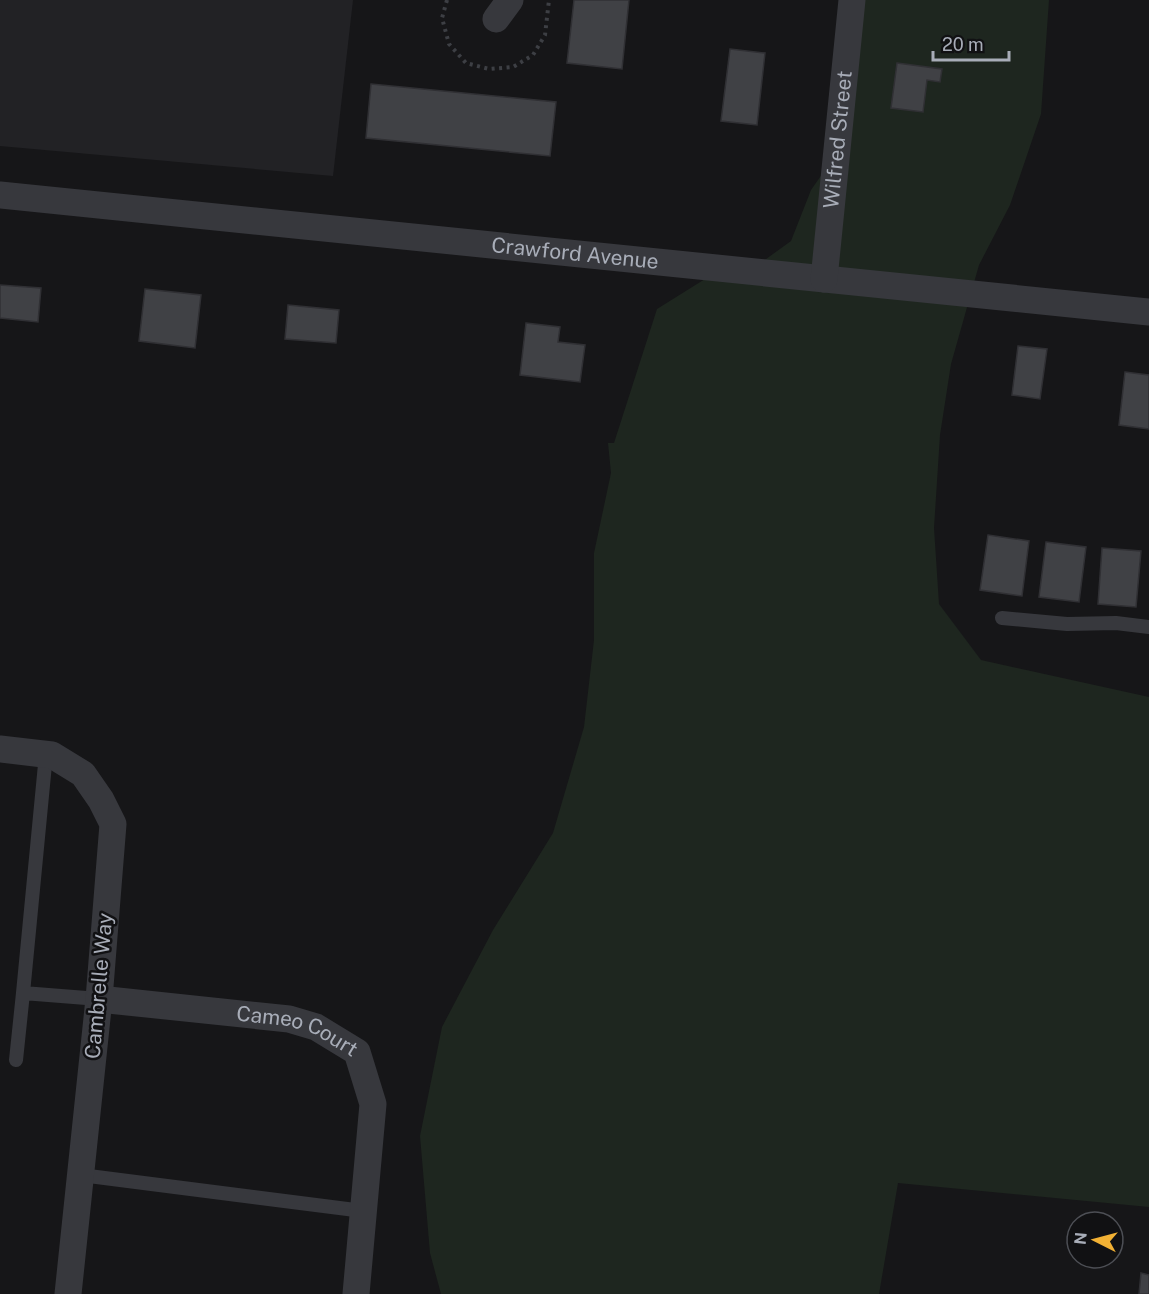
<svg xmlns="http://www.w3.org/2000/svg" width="1149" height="1294" font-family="'Public Sans',sans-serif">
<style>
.built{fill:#222225}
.green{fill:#1e261f}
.building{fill:#404145;stroke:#303034;stroke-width:1.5}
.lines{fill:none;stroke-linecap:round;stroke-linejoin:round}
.path{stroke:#3d3f44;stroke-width:4;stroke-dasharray:3 4.5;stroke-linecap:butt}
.service{stroke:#37383d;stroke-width:14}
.minor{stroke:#37383d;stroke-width:27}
.labels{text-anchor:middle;stroke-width:5;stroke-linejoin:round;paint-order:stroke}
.street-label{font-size:21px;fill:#a8adb8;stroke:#111113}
</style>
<rect width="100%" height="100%" fill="#161618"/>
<path class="built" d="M 0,0 L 353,0 L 333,176 L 0,146 Z"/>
<path class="green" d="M 844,0 L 1049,0 L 1041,114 L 1010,205 L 979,265 L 951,364 L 940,435 L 934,528 L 939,604 L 981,660 L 1149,697 L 1149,1207 L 898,1183 L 879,1294 L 441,1294 L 430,1253 L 420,1136 L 442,1027 L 493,930 L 553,833 L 584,727 L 594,640 L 594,553 L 611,473 L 608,443 L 614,443 L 657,309 L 713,274 L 755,267 L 791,241 L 811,190 L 834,157 Z"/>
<path class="building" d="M 574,0 L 629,0 L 622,69 L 567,63 Z
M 730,49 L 765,53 L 757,125 L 721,121 Z
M 897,63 L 942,69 L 940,82 L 927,80 L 923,112 L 891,108 Z
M 371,84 L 556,102 L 550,156 L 366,138 Z
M 0,285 L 41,288 L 38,322 L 0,318 Z
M 145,289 L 201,295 L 195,348 L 139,341 Z
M 288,305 L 339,310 L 336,343 L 285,339 Z
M 526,323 L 560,327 L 558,342 L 585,345 L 580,382 L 520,375 Z
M 1018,346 L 1047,349 L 1040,399 L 1012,395 Z
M 1125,372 L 1149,375 L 1149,429 L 1119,425 Z
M 988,535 L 1029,541 L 1022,596 L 980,590 Z
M 1046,542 L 1086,547 L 1079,602 L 1039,597 Z
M 1102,548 L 1141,551 L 1136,607 L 1098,604 Z
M 1141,1273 L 1149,1275 L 1149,1294 L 1139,1294 Z"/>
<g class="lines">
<path class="path" d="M 447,0 L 442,18 L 449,44 L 466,63 L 489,69 L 513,67 L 533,55 L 545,35 L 549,0"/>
<path class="service" d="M 1002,618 L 1067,624 L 1116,623 L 1149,627
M 46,754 L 23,993 L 99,999
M 16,1060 L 23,993
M 81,1175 L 363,1211"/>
<g class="minor">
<path d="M 496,19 L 510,0"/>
<path id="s1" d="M 0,195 L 1149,312"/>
<path id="s2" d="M 824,279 L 852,0"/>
<path d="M 0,749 L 52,755 L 83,774 L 101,800 L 113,824 L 99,999 L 68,1294"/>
<path id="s3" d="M 99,999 L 289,1019 L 316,1027 L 357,1052 L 373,1104 L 356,1294"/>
</g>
</g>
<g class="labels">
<g class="street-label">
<text dy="7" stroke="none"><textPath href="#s2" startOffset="140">Wilfred Street</textPath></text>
<text dy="7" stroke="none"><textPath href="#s1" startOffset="578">Crawford Avenue</textPath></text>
<text transform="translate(99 986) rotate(-85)" y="7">Cambrelle Way</text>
<text dy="7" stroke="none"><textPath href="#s3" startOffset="202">Cameo Court</textPath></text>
</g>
</g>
<g transform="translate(1095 1240) rotate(276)"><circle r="28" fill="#111113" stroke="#4d4f55" stroke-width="1.5"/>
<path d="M0-4.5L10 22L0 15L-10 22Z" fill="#f2b134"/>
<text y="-9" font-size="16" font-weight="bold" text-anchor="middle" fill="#a8adb8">N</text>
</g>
<path d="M933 51v9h76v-9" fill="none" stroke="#a8adb8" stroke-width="3"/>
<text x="942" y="51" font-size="18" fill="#a8adb8" stroke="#111113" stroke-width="4.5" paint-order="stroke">20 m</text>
</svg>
